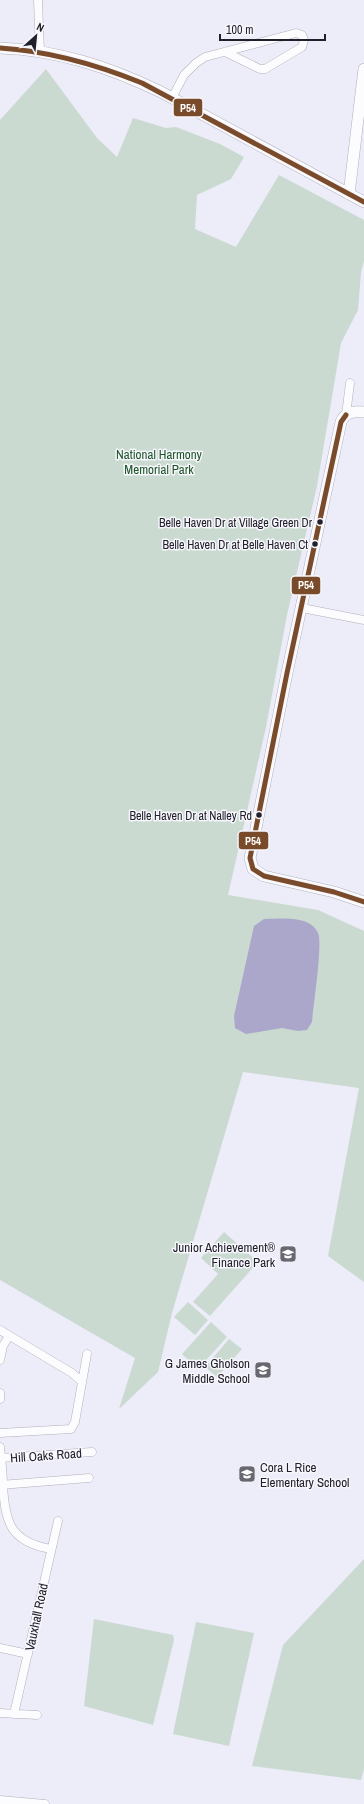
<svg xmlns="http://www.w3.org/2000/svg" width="364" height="1804" font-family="'Archivo Narrow',sans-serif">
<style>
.green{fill:#cadad1}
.water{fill:#aba7ca}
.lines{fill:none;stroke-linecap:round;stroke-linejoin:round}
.street-casing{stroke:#b0b0ba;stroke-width:9}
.secondary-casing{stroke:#b0b0ba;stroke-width:12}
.street{stroke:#fcfcfe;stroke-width:8}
.secondary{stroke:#fcfcfe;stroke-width:11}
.bus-1-casing{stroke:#f7f6fc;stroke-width:8}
.bus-1{stroke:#7a4b2a;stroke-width:5}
.bus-dot{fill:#21202a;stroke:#f7f6fc;stroke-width:1.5}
.labels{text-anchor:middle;stroke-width:3;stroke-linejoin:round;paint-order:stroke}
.bus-label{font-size:12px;fill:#21202a;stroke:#f7f6fc;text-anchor:end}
.park-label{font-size:13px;fill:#1a5426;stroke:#f7f6fc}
.poi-label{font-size:13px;fill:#21202a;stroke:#f7f6fc;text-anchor:end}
.street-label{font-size:13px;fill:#21202a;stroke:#f7f6fc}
.line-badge{stroke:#f7f6fc;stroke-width:1.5}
.badge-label{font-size:11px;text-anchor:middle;font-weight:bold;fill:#fff}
</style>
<rect width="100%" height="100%" fill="#edecf9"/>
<path class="green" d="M 46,69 L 97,138 L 117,157 L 133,118 L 166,128 L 176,127 L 220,144 L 244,157 L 231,179 L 197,195 L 195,229 L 236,247 L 279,175 L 364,220 L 364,261 L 361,272 L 358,310 L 341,343 L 317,486 L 287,615 L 266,727 L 228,895 L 318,910 L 364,931 L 364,1282 L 328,1256 L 359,1088 L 243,1072 L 172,1313 L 158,1372 L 119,1409 L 135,1358 L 0,1280 L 0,120 Z
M 224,1232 L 258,1262 L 210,1316 L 193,1302 L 218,1274 L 201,1258 Z
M 188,1302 L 208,1320 L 195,1335 L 174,1317 Z
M 211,1322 L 227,1337 L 198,1369 L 182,1354 Z
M 229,1339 L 242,1349 L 217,1377 L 205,1367 Z
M 364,1559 L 364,1769 L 361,1780 L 252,1766 L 283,1645 Z
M 94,1619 L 173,1635 L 174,1640 L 153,1725 L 84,1706 Z
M 196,1622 L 254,1633 L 229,1746 L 173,1734 Z"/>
<path class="water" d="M 264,919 C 280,919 310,915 318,933 C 323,943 313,1007 312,1022 L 307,1030 L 298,1031 L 282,1028 L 246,1034 L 235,1028 L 234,1016 L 254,926 Z"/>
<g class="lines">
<g class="street-casing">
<path id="street" d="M 38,0 L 40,52
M 172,98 L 184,75 L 196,63 L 205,57 L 296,33 L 302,35 L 304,40 L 302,47 L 265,69 L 260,69 L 225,52
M 346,415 L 350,383
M 302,608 L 364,620
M 0,1330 L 72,1373 L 81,1381
M 0,1360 L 3,1346 L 9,1336
M 0,1393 L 0,1399
M 0,1433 L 71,1429 L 75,1422 L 87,1354
M 0,1447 C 1,1460 3,1472 3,1485 C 5,1522 10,1542 51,1549
M 0,1458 L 92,1452
M 0,1485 L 89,1478
M 0,1648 L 28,1654
M 0,1713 L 37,1715
M 14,1714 L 58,1521
M 0,1800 L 45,1804"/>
</g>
<g class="secondary-casing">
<path id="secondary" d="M 0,48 C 58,50 109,67 161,92 L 364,202
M 349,194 L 364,69
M 364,412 C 354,411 345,412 341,422 L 287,673 L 250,858 L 253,869 L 264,876 L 334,892 L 364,902"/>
</g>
<use href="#street" class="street"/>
<use href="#secondary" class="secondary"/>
<g class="bus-1-casing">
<path id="bus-1" d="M 0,48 C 50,51 95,64 142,83 L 364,202
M 346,415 L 341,422 L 287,673 L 250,858 L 253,869 L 264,876 L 334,892 L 364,902"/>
</g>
<use href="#bus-1" class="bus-1"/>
</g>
<defs>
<g id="school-square" transform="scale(0.9)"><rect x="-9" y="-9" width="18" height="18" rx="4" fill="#686772" stroke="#f7f6fc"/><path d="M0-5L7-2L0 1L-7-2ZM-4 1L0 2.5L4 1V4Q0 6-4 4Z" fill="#fff"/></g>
</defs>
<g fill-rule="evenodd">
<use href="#school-square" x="288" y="1254"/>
<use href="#school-square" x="263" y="1370"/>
<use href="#school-square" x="247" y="1474"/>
</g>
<g class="bus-dot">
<circle cx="320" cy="522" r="3.5"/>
<circle cx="315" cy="544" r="3.5"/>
<circle cx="259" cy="815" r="3.5"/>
</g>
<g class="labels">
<g class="bus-label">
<text x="312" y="527">Belle Haven Dr at Village Green Dr</text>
<text x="308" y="549">Belle Haven Dr at Belle Haven Ct</text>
<text x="252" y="820">Belle Haven Dr at Nalley Rd</text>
</g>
<g class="park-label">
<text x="159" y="459">National Harmony<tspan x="159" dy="15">Memorial Park</tspan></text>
</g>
<g class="poi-label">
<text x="275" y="1252">Junior Achievement®<tspan x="275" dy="15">Finance Park</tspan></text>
<text x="250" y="1368">G James Gholson<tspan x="250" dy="15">Middle School</tspan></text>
<text x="260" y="1472" text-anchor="start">Cora L Rice<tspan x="260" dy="15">Elementary School</tspan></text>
</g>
<g class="street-label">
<text transform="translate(46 1455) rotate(-4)" y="5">Hill Oaks Road</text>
<text transform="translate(36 1617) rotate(-78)" y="5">Vauxhall Road</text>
</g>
</g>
<g class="line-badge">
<rect x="173" y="98" width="30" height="19" rx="4" fill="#7a4b2a"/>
<rect x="291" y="576" width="30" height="19" rx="4" fill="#7a4b2a"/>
<rect x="238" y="831" width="31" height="19" rx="4" fill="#7a4b2a"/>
</g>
<g class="badge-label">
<text x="188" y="112">P54</text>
<text x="306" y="589">P54</text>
<text x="253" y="845">P54</text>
</g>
<g transform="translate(36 36) rotate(27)" stroke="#f7f6fc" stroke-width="3" paint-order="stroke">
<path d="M0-3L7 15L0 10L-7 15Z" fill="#21202a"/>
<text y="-6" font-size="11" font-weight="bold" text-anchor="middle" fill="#21202a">N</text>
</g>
<path d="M220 34v6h105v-6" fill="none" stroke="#21202a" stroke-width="2"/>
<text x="226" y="34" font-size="12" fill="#21202a" stroke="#f7f6fc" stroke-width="3" paint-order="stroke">100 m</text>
</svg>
